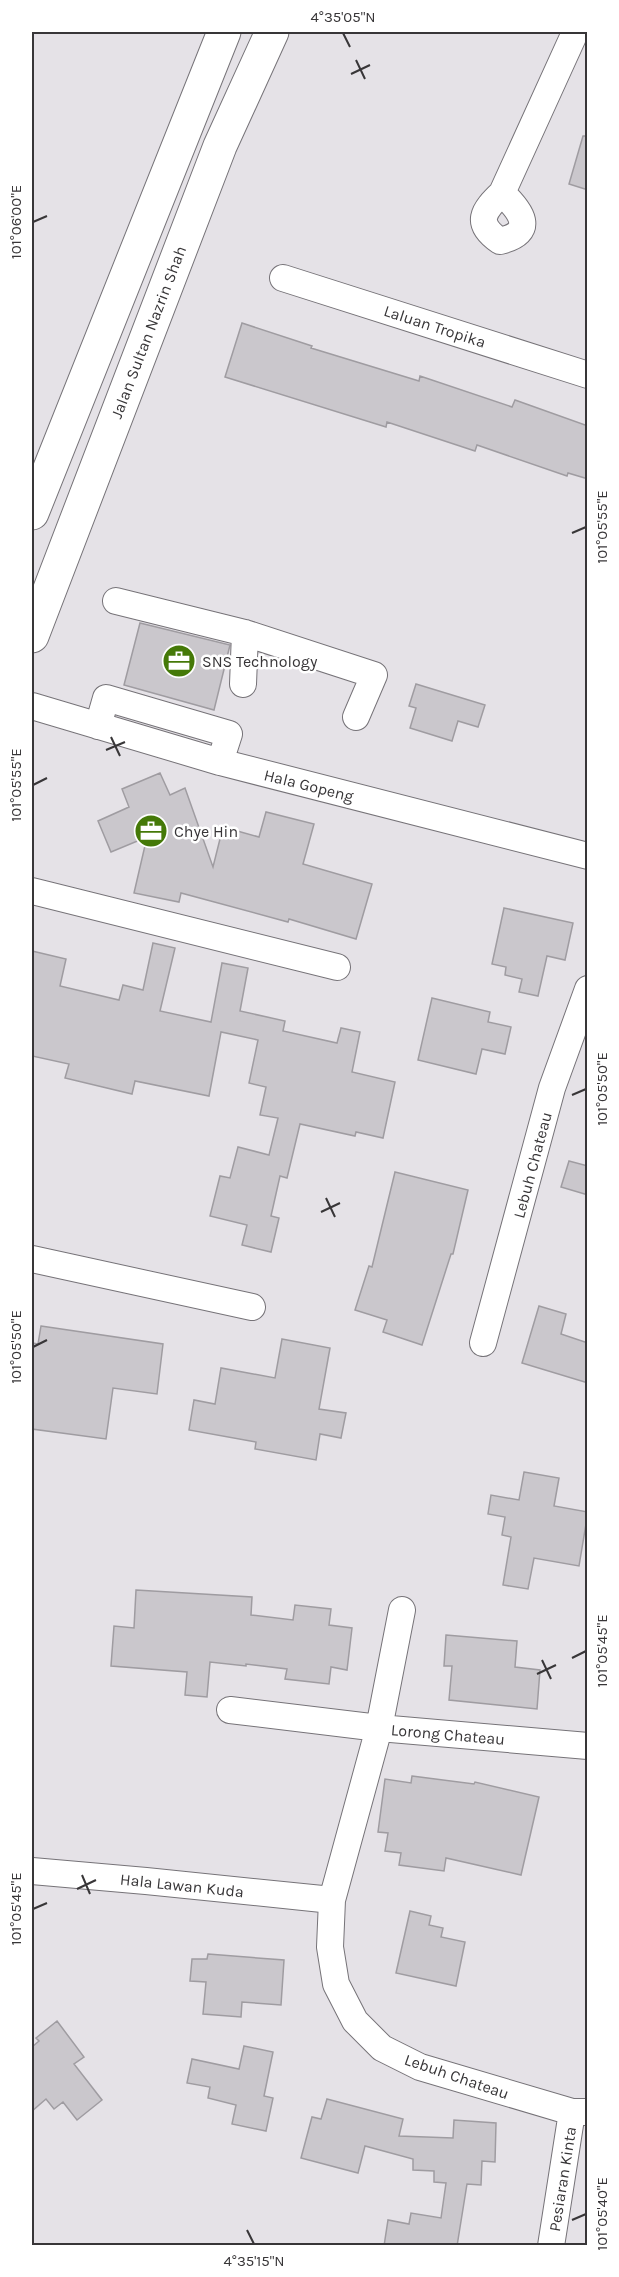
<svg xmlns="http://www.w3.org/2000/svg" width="619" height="2277" font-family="Karla,sans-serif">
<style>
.building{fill:#cac7cc;stroke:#9f9ca1;stroke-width:1.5}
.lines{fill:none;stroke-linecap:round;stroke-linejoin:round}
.minor-casing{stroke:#767378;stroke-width:28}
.highway-casing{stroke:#767378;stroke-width:35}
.minor{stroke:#fff;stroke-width:26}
.highway{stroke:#fff;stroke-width:33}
.ticks{fill:none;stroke:#383638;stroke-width:2}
.labels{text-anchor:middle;stroke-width:5;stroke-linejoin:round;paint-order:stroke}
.street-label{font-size:16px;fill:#383638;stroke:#fff}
.poi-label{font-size:16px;fill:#383638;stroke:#fff;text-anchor:start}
.neatline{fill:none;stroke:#383638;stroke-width:2}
.ticks-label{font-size:15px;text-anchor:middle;fill:#383638}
</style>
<rect width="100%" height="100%" fill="#e5e2e7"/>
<path class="building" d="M 583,136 L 588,136 L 588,190 L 569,184 Z
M 242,323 L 312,346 L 311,348 L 419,381 L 420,376 L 512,407 L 515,400 L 588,426 L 588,479 L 568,473 L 567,476 L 477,445 L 475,451 L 387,422 L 386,427 L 225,377 Z
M 140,623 L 230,645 L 214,710 L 124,685 Z
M 416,684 L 485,705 L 478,727 L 458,721 L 452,741 L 410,728 L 416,708 L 409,706 Z
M 160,773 L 170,795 L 185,788 L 213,867 L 223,827 L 259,837 L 266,812 L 314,824 L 303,864 L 372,884 L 356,939 L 289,919 L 288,922 L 181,893 L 179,902 L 134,893 L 147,837 L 111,852 L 98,821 L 129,807 L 122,789 Z
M 504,908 L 573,923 L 565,960 L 547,956 L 538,996 L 519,992 L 522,979 L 505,975 L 506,967 L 492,964 Z
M 153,943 L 175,948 L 160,1011 L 211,1022 L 222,963 L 248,968 L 240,1011 L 285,1021 L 283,1031 L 337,1043 L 341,1028 L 360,1032 L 352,1072 L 395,1082 L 383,1138 L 356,1132 L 355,1136 L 300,1124 L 287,1178 L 280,1176 L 271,1216 L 279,1218 L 271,1252 L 242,1245 L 247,1225 L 210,1216 L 220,1176 L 230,1178 L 238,1147 L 269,1155 L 278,1118 L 260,1115 L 266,1087 L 249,1083 L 258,1040 L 221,1032 L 209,1096 L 135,1081 L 132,1094 L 65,1078 L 69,1064 L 32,1056 L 32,951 L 66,959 L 60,986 L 119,1000 L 123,985 L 143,990 Z
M 432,998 L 490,1012 L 488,1022 L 511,1027 L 505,1054 L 482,1049 L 476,1074 L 418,1060 Z
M 569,1161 L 588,1166 L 588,1195 L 561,1187 Z
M 395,1172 L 468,1190 L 453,1254 L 451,1254 L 422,1345 L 383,1332 L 387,1320 L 355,1310 L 369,1266 L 372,1267 Z
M 539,1306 L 566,1314 L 561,1334 L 588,1343 L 588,1383 L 522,1363 Z
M 41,1326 L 163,1344 L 157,1394 L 113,1388 L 106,1439 L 32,1429 L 32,1343 L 38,1344 Z
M 282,1339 L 330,1348 L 319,1409 L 346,1413 L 341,1438 L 320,1434 L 316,1460 L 255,1449 L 256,1442 L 189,1430 L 194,1400 L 215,1404 L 221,1368 L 275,1378 Z
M 524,1472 L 559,1478 L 554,1506 L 588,1512 L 579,1566 L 534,1558 L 528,1589 L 503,1585 L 511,1537 L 502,1535 L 505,1517 L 488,1514 L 491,1495 L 519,1500 Z
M 136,1590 L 252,1597 L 251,1615 L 293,1620 L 295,1605 L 331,1609 L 329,1625 L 352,1628 L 347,1670 L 331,1667 L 329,1684 L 285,1679 L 287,1669 L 246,1664 L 246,1666 L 210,1662 L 207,1697 L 185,1695 L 187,1672 L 111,1666 L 114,1626 L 134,1628 Z
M 446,1635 L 517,1641 L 515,1667 L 540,1670 L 537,1709 L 449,1700 L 452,1666 L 444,1666 Z
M 412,1776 L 474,1784 L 475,1782 L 539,1797 L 521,1875 L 446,1858 L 444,1871 L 399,1865 L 401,1853 L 385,1851 L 388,1833 L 378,1832 L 385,1779 L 411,1783 Z
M 410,1911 L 431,1916 L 429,1925 L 443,1928 L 441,1937 L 465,1942 L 456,1986 L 396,1973 Z
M 208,1954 L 284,1960 L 281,2005 L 242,2002 L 241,2017 L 203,2014 L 206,1982 L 190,1981 L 192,1959 L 207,1959 Z
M 57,2021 L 84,2057 L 74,2064 L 102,2100 L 77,2120 L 63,2102 L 54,2109 L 46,2099 L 32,2111 L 32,2047 L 39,2041 L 36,2038 Z
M 244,2046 L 273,2052 L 264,2096 L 273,2098 L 266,2131 L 232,2124 L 236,2105 L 208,2098 L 210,2087 L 187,2083 L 192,2059 L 239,2069 Z
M 327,2099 L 403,2119 L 399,2136 L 453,2138 L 454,2120 L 496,2123 L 495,2162 L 482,2161 L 481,2185 L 467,2184 L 457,2246 L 384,2246 L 388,2220 L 409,2224 L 411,2213 L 441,2218 L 446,2183 L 434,2182 L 434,2171 L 413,2170 L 413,2159 L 365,2146 L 358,2173 L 301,2158 L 312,2117 L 321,2119 Z"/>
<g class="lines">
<g class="minor-casing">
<path id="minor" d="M 502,193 C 521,211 537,232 500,241 C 474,223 483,211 502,193 L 573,37
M 283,278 L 588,375
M 116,601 L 245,633 L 374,675 L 356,717
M 243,684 L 245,633
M 32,706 L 220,762 L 588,856
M 98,726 L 106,698 L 229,734 L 220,762
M 32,891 L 337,967
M 32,1259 L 252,1307
M 483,1343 L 552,1088 L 588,989
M 230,1710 L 379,1728 L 402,1610
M 588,1746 L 379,1728 L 332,1900 L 330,1947 L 336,1984 L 355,2021 L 382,2048 L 420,2067 L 572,2112 L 588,2112
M 32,1871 L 146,1881 L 332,1900
M 551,2246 L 572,2112"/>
</g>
<g class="highway-casing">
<path id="highway" d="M 32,513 L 224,32
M 32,636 L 220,146 L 272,32"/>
</g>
<use href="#minor" class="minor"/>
<use href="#highway" class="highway"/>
</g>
<path class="ticks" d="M 343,33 L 350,47M 356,60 L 365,79M 351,74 L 370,65M 33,222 L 47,216M 572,533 L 586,527M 111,737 L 120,756M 106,750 L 125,742M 33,785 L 47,778M 572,1095 L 586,1089M 326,1198 L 335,1217M 321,1212 L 340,1203M 33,1347 L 47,1340M 572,1658 L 586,1651M 542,1660 L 551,1679M 537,1674 L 556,1665M 82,1875 L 90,1894M 77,1889 L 96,1880M 33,1909 L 47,1903M 572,2220 L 586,2214M 247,2230 L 254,2244"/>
<defs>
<g id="office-disc" transform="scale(1.725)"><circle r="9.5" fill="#457908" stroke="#fff"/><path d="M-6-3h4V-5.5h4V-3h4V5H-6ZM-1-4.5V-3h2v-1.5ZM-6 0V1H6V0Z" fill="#fff"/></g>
</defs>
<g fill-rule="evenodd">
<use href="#office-disc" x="179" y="661"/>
<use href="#office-disc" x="151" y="831"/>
</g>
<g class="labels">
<g class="street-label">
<text transform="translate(435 326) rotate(18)" y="6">Laluan Tropika</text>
<text transform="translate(148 332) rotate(-69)" y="6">Jalan Sultan Nazrin Shah</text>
<text transform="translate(309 785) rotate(14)" y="6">Hala Gopeng</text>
<text transform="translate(532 1165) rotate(-75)" y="6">Lebuh Chateau</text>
<text transform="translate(448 1734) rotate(5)" y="6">Lorong Chateau</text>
<text transform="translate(182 1885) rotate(6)" y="6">Hala Lawan Kuda</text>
<text transform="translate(457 2076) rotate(19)" y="6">Lebuh Chateau</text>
<text transform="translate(562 2179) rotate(-81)" y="6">Pesiaran Kinta</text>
</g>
<g class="poi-label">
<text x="202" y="667">SNS Technology</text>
<text x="174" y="837">Chye Hin</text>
</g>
</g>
<rect width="619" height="2277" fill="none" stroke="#ffffff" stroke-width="66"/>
<rect x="33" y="33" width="553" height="2211" class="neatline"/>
<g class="ticks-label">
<text x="343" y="22">4°35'05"N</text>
<text transform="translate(16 222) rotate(-90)" y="5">101°06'00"E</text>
<text transform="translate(602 527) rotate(-90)" y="5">101°05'55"E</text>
<text transform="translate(16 785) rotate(-90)" y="5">101°05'55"E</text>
<text transform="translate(602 1089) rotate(-90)" y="5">101°05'50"E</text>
<text transform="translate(16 1347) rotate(-90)" y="5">101°05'50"E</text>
<text transform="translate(602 1651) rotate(-90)" y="5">101°05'45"E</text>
<text transform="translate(16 1909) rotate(-90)" y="5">101°05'45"E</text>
<text transform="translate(602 2214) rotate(-90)" y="5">101°05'40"E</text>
<text x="254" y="2266">4°35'15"N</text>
</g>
</svg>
